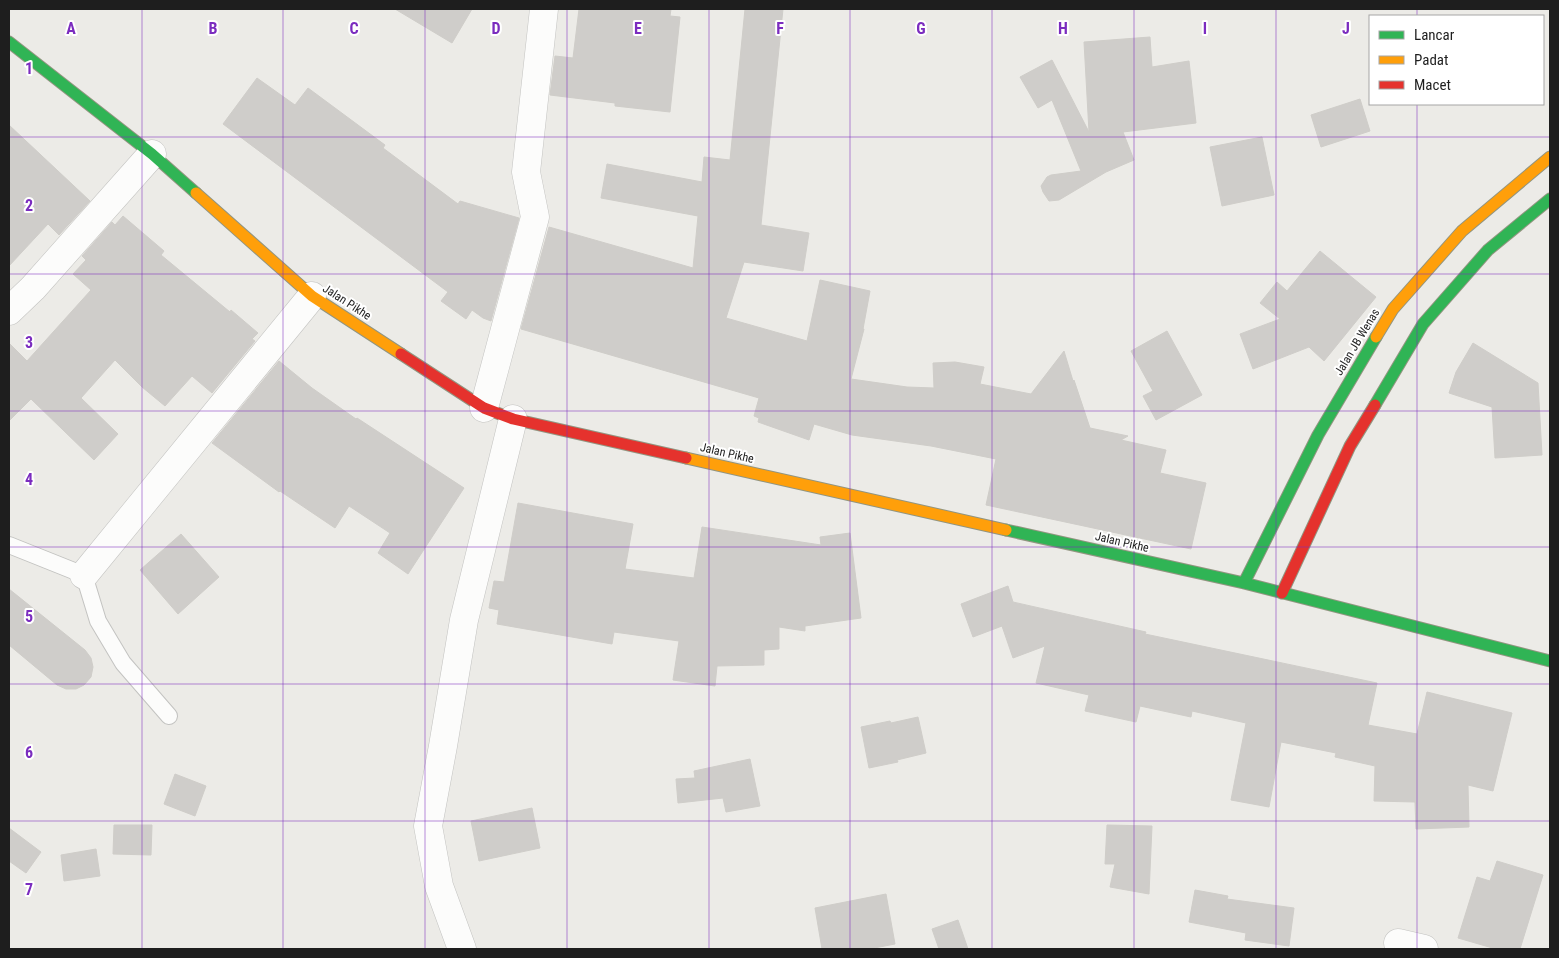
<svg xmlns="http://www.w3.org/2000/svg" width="1559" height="958" font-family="'Roboto Condensed',sans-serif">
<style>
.building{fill:#cfcdca;stroke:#cfcdc9}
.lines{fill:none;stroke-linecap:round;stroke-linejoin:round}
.lane-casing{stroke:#c3c3c1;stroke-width:18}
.street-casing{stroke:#c3c3c1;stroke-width:29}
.fast-casing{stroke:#929580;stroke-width:13}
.slow-casing{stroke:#929580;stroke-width:13}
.jam-casing{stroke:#929580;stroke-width:13}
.lane{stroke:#fcfcfb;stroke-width:16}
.street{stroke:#fcfcfb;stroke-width:28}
.fast{stroke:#30b455;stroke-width:11}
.slow{stroke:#ff9f0a;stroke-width:11}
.jam{stroke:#e5322d;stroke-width:11}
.grid{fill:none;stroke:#7b2cbf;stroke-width:1;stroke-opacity:0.55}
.labels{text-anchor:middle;stroke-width:4;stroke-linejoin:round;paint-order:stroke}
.street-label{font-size:12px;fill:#1e1e1e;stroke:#fff}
.grid-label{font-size:16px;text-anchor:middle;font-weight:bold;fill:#7b2cbf;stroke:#fff;stroke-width:4;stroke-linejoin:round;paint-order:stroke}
</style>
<rect width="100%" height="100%" fill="#ecebe7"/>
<path class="building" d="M 395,9 L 472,9 L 452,43 Z
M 579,9 L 671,9 L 670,16 L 680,17 L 670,112 L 615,106 L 615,103 L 550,95 L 555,56 L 573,58 Z
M 745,9 L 783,9 L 761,225 L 809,233 L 803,271 L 744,262 L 726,318 L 807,341 L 820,280 L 870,291 L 863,329 L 864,329 L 851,379 L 907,387 L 934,388 L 933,363 L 955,362 L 984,367 L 980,384 L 1031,394 L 1064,351 L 1073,381 L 1074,380 L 1090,428 L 1128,436 L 1121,440 L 1166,450 L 1160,473 L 1206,483 L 1191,549 L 986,505 L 996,459 L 931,446 L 852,435 L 814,424 L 809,440 L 758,422 L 759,418 L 754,416 L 759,398 L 521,329 L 549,227 L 693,268 L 698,216 L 601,198 L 607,164 L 702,182 L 704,157 L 730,160 Z
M 1150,37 L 1152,67 L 1189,61 L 1196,123 L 1123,132 L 1134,160 L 1106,172 L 1059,200 L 1049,201 L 1043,192 L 1041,186 L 1047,177 L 1051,175 L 1081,171 L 1052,100 L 1038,108 L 1020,77 L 1052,60 L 1089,132 L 1084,42 Z
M 257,78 L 295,105 L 308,88 L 385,145 L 383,148 L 458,204 L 460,201 L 519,218 L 491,321 L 483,318 L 472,310 L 466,319 L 441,301 L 448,292 L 223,124 Z
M 1360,99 L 1370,131 L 1321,147 L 1311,115 Z
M 9,125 L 90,201 L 59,235 L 48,224 L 9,266 Z
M 1262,137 L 1274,195 L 1222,206 L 1210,147 Z
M 123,216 L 164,251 L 161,255 L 230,312 L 231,310 L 258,333 L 252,339 L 255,341 L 212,393 L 192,376 L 165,406 L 142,387 L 115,360 L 81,398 L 118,434 L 94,460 L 31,399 L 9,421 L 9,343 L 27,361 L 91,290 L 73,274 L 86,260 L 82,256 L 112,222 L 115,225 Z
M 1320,251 L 1376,297 L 1324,361 L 1309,347 L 1253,369 L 1240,334 L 1280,319 L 1260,303 L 1277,282 L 1287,291 Z
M 1167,331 L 1202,395 L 1156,420 L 1143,396 L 1153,391 L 1131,351 Z
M 1473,343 L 1538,383 L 1542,455 L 1495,458 L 1492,407 L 1449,393 L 1456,372 Z
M 279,361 L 312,388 L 356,419 L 357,418 L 464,488 L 408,574 L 378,553 L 390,533 L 349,506 L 335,528 L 280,491 L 279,492 L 212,443 Z
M 518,503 L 633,524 L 625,569 L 694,578 L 702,527 L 821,545 L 820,537 L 850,533 L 861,618 L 805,626 L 805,631 L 779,627 L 779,649 L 764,650 L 764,665 L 717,666 L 715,686 L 673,680 L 679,641 L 614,632 L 612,644 L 497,624 L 499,610 L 489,608 L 494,581 L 504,582 Z
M 181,534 L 219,577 L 178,614 L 140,570 Z
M 1008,586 L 1013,602 L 1146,632 L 1145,634 L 1377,683 L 1368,725 L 1417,734 L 1427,692 L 1512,713 L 1493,791 L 1468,785 L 1469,827 L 1416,829 L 1415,802 L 1374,801 L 1375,766 L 1335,757 L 1336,753 L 1281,742 L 1269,807 L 1231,800 L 1246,723 L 1192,711 L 1191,717 L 1140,706 L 1136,722 L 1085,711 L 1089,695 L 1036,683 L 1045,646 L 1013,658 L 1002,626 L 973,637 L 961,604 Z
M 9,589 L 85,650 L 91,658 L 93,667 L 91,677 L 84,685 L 76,689 L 66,689 L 57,685 L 9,645 Z
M 918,717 L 926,753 L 897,760 L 898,762 L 869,768 L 861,727 L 890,721 L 891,723 Z
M 750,759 L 760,806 L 726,812 L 723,798 L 678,803 L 676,779 L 695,778 L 694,771 Z
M 175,774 L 206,786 L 195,816 L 164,804 Z
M 532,808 L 540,848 L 479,861 L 471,821 Z
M 114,825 L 152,825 L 151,855 L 113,854 Z
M 1107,825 L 1152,826 L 1149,894 L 1110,887 L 1115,864 L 1105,864 Z
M 9,828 L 41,852 L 26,873 L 9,861 Z
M 96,849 L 100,876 L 64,881 L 61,855 Z
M 1497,861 L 1543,875 L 1520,949 L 1496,949 L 1458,938 L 1477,877 L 1490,881 Z
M 1195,890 L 1228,896 L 1227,899 L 1294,908 L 1289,946 L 1245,940 L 1246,933 L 1189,922 Z
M 886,894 L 895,944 L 869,949 L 822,949 L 815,908 Z
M 958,920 L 968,949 L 939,949 L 932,929 Z"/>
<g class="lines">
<g class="lane-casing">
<path id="lane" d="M 9,545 L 84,575 L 98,621 L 123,663 L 169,716"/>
</g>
<g class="street-casing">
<path id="street" d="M 9,311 L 33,288 L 152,154
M 484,408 L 535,217 L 526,172 L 544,9
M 84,575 L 312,296
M 1398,943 L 1424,949
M 462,949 L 439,886 L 428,826 L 443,746 L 464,620 L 513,419"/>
</g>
<g class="fast-casing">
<path id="fast" d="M 9,42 L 152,154 L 196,193
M 1375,405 L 1423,324 L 1488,250 L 1550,199
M 1006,530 L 1244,583 L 1550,661
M 1244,583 L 1318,435 L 1376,337"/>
</g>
<g class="slow-casing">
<path id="slow" d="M 196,193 L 312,296 L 401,354
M 1376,337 L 1393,309 L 1462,231 L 1550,157
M 686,458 L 1006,530"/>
</g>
<g class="jam-casing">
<path id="jam" d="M 401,354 L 484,408 L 513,419 L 686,458
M 1282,593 L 1350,446 L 1375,405"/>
</g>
<use href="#lane" class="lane"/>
<use href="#street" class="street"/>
<use href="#fast" class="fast"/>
<use href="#slow" class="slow"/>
<use href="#jam" class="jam"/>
</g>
<path class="grid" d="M 142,9 L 142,949M 283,9 L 283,949M 425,9 L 425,949M 567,9 L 567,949M 709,9 L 709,949M 850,9 L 850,949M 992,9 L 992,949M 1134,9 L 1134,949M 1276,9 L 1276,949M 1417,9 L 1417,16M 1417,104 L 1417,949M 9,137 L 1550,137M 9,274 L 1550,274M 9,411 L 1550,411M 9,547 L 1550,547M 9,684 L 1550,684M 9,821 L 1550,821"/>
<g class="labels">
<g class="street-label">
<text transform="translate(347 302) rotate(33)" y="4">Jalan Pikhe</text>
<text transform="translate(1357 342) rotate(-59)" y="4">Jalan JB Wenas</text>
<text transform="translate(727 453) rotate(13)" y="4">Jalan Pikhe</text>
<text transform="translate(1122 542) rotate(13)" y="4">Jalan Pikhe</text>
</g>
</g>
<g class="grid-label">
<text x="71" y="34">A</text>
<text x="213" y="34">B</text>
<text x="354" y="34">C</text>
<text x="496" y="34">D</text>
<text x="638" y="34">E</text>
<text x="780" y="34">F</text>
<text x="921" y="34">G</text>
<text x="1063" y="34">H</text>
<text x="1205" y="34">I</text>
<text x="1346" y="34">J</text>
<text x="29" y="74">1</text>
<text x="29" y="211">2</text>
<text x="29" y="348">3</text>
<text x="29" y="485">4</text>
<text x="29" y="622">5</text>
<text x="29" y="758">6</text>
<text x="29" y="895">7</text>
</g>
<rect width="1559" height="958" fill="none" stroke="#1e1e1e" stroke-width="20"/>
<rect x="1369" y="15" width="175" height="90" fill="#ffffff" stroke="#a5a5a5"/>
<rect x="1379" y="31" width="25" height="8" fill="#30b455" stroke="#a5a5a5"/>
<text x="1414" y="40" font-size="15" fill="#1e1e1e">Lancar</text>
<rect x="1379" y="56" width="25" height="8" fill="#ff9f0a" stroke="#a5a5a5"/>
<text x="1414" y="65" font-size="15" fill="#1e1e1e">Padat</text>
<rect x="1379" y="81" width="25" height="8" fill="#e5322d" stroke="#a5a5a5"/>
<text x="1414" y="90" font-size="15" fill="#1e1e1e">Macet</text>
</svg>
